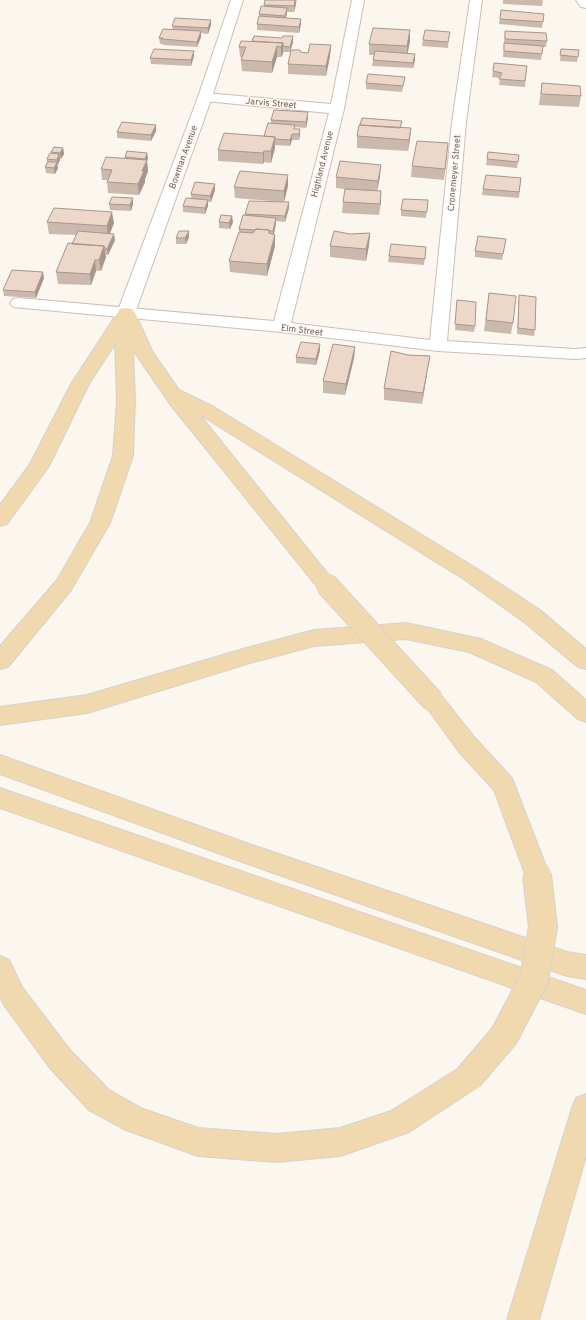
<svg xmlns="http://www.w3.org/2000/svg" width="586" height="1320" font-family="Overpass,sans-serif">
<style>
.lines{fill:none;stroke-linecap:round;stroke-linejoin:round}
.street-casing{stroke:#ccbfb4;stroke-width:2}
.secondary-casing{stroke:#cebfb2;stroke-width:2}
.primary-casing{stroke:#d8d2cf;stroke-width:2}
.street{fill:#fff;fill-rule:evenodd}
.secondary{fill:#fff;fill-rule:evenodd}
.primary{fill:#f0d8af;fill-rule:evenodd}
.primary-bridge-far1-casing{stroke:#d8d2cf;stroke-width:24;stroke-linecap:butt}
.primary-bridge-casing{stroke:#d8d2cf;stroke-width:30;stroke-linecap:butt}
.primary-bridge-far1{stroke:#f0d8af;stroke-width:22}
.primary-bridge{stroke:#f0d8af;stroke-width:28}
.wall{fill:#ccb9ad}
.shaded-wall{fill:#a6968d}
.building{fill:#edd7c9;stroke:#a6968d}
.labels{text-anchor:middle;stroke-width:3;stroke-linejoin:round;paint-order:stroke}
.far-street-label{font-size:9px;fill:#745f52;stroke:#fdfaf4}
</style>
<rect width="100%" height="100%" fill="#fbf6ee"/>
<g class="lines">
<g class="street-casing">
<path id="street" d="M 352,0 L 364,0 L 344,109 L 291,323 L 430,340 L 452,122 L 470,0 L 482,0 L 466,122 L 447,341 L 575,349 L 586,348 L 586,358 L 575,359 L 438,351 L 281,332 L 13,307 L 10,303 L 13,299 L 19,298 L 274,321 L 329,113 L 205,101 L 200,100 L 198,97 L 200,94 L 205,93 L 331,104 Z
M 576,0 L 586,0 L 586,8 L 581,7 Z"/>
</g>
<g class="secondary-casing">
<path id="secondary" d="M 231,0 L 243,0 L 212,97 L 135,313 L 132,317 L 126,318 L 120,317 L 117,313 L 198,97 Z"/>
</g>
<g class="primary-casing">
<path id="primary" d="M 126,308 L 132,309 L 135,313 L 152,351 L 179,390 L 214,407 L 479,570 L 540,610 L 586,649 L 586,669 L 578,667 L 524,622 L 465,580 L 199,414 L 336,584 L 333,589 L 326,592 L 319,589 L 170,404 L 133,350 L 135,400 L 133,456 L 110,523 L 71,590 L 8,667 L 0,669 L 0,646 L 57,580 L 90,523 L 113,456 L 117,400 L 115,344 L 89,384 L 49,466 L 7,524 L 0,526 L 0,505 L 30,464 L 71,384 L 120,309 Z
M 406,623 L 481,639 L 552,670 L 586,700 L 586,722 L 578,719 L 536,682 L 469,652 L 406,639 L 314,646 L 250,663 L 87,713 L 0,725 L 0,707 L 87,695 L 250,647 L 314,630 Z
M 433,692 L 441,695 L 475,738 L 512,778 L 549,874 L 546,882 L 537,885 L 528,882 L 494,790 L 459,752 L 422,701 L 425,695 Z
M 0,755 L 261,848 L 567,952 L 586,955 L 586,979 L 567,976 L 248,864 L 0,774 Z
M 0,788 L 586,990 L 586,1014 L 0,808 Z
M 0,956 L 9,960 L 22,987 L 70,1050 L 109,1090 L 143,1109 L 198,1128 L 277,1134 L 340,1128 L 391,1111 L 459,1068 L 469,1064 L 479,1068 L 483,1077 L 479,1086 L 409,1132 L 340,1156 L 277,1162 L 198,1156 L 126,1130 L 89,1110 L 50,1068 L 4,1005 L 0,997 Z
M 586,1094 L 586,1156 L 539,1320 L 507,1320 L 572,1108 L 576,1098 Z"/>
</g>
<use href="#street" class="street"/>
<use href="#secondary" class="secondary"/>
<use href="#primary" class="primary"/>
<g class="primary-bridge-far1-casing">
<path id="primary-bridge-far1" d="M 326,584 L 433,701
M 537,874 L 537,876"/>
</g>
<g class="primary-bridge-casing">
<path id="primary-bridge" d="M 469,1077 L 504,1036 L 534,979 L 543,927 L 537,875"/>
</g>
<use href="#primary-bridge-far1" class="primary-bridge-far1"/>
<use href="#primary-bridge" class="primary-bridge"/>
</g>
<path class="wall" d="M 265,0 L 297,0 L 296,3 L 294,12 L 287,12 L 286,18 L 301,24 L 299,33 L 257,30 L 257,24 L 259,17 L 259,14 L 264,7 Z
M 503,0 L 543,0 L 542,6 L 503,4 Z
M 544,14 L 542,28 L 499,24 L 500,19 Z
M 211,20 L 211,25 L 208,34 L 201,33 L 201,37 L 197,47 L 163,45 L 163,44 L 160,44 L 159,38 L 173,30 L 172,26 Z
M 410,30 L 410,41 L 407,54 L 415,60 L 413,68 L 372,66 L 374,55 L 369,55 L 369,44 Z
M 505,31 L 547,41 L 546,47 L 543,47 L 541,60 L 503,57 Z
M 449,37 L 448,48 L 422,46 L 423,40 Z
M 252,41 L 293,42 L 290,52 L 283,52 L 281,57 L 277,57 L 272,73 L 242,71 L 241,60 L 242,57 L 240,57 L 239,47 Z
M 331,45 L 330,56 L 326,76 L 288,74 L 288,64 L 300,52 L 308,53 Z
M 561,49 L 579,50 L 577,62 L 560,61 Z
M 194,56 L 191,66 L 151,64 L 150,58 Z
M 494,63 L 527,66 L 525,87 L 499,85 L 500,78 L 492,77 Z
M 405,77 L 402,92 L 366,89 L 366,83 Z
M 542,83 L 581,96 L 579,107 L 539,105 Z
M 308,118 L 306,128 L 295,127 L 295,129 L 300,135 L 299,140 L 292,140 L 290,146 L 275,145 L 275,148 L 271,163 L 264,162 L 263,164 L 218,161 L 218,150 L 264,136 L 271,123 L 271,120 Z
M 156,125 L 156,131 L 151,141 L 117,138 L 117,132 Z
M 401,128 L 410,139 L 408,151 L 357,148 L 357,136 Z
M 63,148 L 64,154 L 61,159 L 60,159 L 60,160 L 57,165 L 58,168 L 55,174 L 46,173 L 45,167 L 47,162 L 47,159 L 51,154 L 51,152 Z
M 488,152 L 519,155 L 517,168 L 486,165 Z
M 447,154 L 444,180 L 411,177 L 412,166 Z
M 125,157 L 148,158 L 147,161 L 148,171 L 145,179 L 145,182 L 139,195 L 108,193 L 107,182 L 107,180 L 102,180 L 101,169 L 126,159 Z
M 380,176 L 377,191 L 381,191 L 379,215 L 342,213 L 343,202 L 345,189 L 336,188 L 336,177 Z
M 521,178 L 519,198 L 482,195 L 483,189 Z
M 288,186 L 284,202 L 235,198 L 234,187 Z
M 215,190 L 211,202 L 208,202 L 208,206 L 205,214 L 183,212 L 183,206 L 191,199 L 191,194 Z
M 428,200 L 426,218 L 401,216 L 401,210 Z
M 109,204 L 133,204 L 131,211 L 110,210 Z
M 289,208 L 285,222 L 276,221 L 274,234 L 275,246 L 267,276 L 230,272 L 229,261 L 239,232 L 239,229 L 245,215 L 245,214 Z
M 47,222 L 114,223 L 110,234 L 115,240 L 108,255 L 105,255 L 106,257 L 101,271 L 96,271 L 91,285 L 58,284 L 56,272 L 72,244 L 76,235 L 49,234 Z
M 219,222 L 233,222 L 230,229 L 219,228 Z
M 370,233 L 369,245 L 366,261 L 330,257 L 330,246 Z
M 189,237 L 186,244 L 176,244 L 176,238 Z
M 506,239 L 502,260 L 475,257 L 475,251 Z
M 426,247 L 424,265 L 388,262 L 389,256 Z
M 44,278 L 36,298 L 4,296 L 3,290 Z
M 489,293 L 513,323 L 511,334 L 484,331 Z
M 519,295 L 535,330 L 534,336 L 517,334 Z
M 457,300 L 475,326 L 474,332 L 455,330 Z
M 355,347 L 354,358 L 345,395 L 323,393 L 323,381 Z
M 320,350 L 316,365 L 296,363 L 296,357 Z
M 408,355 L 430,356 L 428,367 L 422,404 L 384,400 L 384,388 Z"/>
<path class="shaded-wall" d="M 296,0 L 296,4 L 294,12 L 294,6 Z
M 287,8 L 287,13 L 285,21 L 285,16 Z
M 301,19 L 301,24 L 299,33 L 299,27 Z
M 211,20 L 211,25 L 208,34 L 208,28 Z
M 410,30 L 410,41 L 407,57 L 407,46 Z
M 201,31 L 201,37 L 197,47 L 197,42 Z
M 293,36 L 293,42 L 290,52 L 290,47 Z
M 283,43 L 283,54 L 281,57 L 281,47 Z
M 331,45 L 330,56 L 326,76 L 326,66 Z
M 277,46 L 277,57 L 272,73 L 272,62 Z
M 194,51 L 194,56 L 191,66 L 191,60 Z
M 415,54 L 415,60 L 413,68 L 413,63 Z
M 308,112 L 308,118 L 306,128 L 306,122 Z
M 156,125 L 156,131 L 151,141 L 151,135 Z
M 411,128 L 410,139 L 408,151 L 409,140 Z
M 300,129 L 300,135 L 299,140 L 299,134 Z
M 292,134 L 292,140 L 290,146 L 290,140 Z
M 275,137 L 275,148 L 271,163 L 271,151 Z
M 448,143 L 447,154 L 444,180 L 445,169 Z
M 63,148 L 64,154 L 61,159 L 60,153 Z
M 264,151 L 264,162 L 263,164 L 263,153 Z
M 147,153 L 148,158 L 147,161 L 148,171 L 145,179 L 145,182 L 139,195 L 138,184 L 145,164 L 145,159 Z
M 59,154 L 60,160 L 58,165 L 57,160 Z
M 57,162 L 58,168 L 55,174 L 54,168 Z
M 381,165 L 380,176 L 377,192 L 378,181 Z
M 288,175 L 288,186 L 284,202 L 284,191 Z
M 215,184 L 215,190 L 211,202 L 210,196 Z
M 381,191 L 381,202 L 379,215 L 380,204 Z
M 133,198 L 133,204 L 131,211 L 130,205 Z
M 208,200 L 208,206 L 205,214 L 205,208 Z
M 289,202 L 289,208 L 285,222 L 285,216 Z
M 112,212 L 114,223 L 108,237 L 107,226 Z
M 232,216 L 233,222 L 230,229 L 229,223 Z
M 276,218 L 276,224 L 273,237 L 273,231 Z
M 189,231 L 189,237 L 186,244 L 185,238 Z
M 370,233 L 369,245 L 366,261 L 366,249 Z
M 114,234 L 115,240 L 108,255 L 107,249 Z
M 275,235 L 275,246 L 267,276 L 267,264 Z
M 104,246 L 106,257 L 101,271 L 99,260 Z
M 95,260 L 96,271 L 91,285 L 90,274 Z
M 43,272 L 44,278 L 36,298 L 35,292 Z
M 320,344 L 320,350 L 316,365 L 316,359 Z
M 355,347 L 354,358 L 345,395 L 346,384 Z
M 430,356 L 428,367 L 422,404 L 423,393 Z"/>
<path class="building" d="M 265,0 L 295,0 L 294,6 L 264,5 Z
M 261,6 L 287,8 L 285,16 L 259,14 Z
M 501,10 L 544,14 L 543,22 L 500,19 Z
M 259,16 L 301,19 L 299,27 L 257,24 Z
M 175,18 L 211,20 L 208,28 L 172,26 Z
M 373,28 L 410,30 L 407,46 L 369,44 Z
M 163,29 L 201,31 L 197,42 L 162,39 L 163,38 L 159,38 Z
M 425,30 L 450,32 L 448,42 L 423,40 Z
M 505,31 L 546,33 L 547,41 L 505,39 Z
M 254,36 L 282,38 L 283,36 L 293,36 L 290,47 L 283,46 L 283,43 L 252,41 Z
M 241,41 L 283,43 L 281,47 L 277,46 L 272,62 L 241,60 L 246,47 L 239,47 Z
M 504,43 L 543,46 L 542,54 L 504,51 Z
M 310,44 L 331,45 L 326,66 L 288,64 L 291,50 L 300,50 L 300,52 L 308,53 Z
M 154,49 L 194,51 L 191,60 L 150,58 Z
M 561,49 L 579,50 L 578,57 L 560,55 Z
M 375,51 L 415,54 L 413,63 L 373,60 Z
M 494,63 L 527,66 L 525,81 L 499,79 L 502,73 L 493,71 Z
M 368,74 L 405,77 L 403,86 L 366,83 Z
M 542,83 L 580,86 L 581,96 L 541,94 Z
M 274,110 L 308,112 L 306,122 L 271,120 Z
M 362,118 L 402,121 L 400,128 L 360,125 Z
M 122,122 L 156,125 L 151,135 L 117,132 Z
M 268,123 L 295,125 L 294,129 L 300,129 L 299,134 L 292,134 L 290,140 L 275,139 L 275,137 L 264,136 Z
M 359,125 L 411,128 L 409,140 L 357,136 Z
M 224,133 L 275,137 L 271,151 L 264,151 L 263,153 L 218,150 Z
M 417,141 L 448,143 L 445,169 L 412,166 Z
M 54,147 L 63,148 L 60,153 L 51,152 Z
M 127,151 L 147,153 L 145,159 L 125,157 Z
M 488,152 L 519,155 L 518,162 L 487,159 Z
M 50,153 L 59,154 L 57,160 L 47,159 Z
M 106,157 L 147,160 L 142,171 L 144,171 L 138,184 L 107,182 L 112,170 L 101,169 Z
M 340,161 L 381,165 L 378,181 L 336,177 Z
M 48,162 L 57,162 L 54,168 L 45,167 Z
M 240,171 L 288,175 L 284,191 L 234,187 Z
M 486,175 L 521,178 L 519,192 L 483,189 Z
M 195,182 L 215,184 L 210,196 L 191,194 Z
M 345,189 L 381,191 L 380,204 L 343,202 Z
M 112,197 L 133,198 L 130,205 L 109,204 Z
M 186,198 L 208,200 L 205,208 L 183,206 Z
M 403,199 L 428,200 L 427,212 L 401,210 Z
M 249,201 L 289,202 L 285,216 L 245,214 Z
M 54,208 L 112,212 L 107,226 L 47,222 Z
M 221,215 L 232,216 L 229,223 L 219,222 Z
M 243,215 L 276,218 L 273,231 L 269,231 L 269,230 L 256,229 L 255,230 L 239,229 Z
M 256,229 L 269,230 L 269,233 L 275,235 L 267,264 L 229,261 L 239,232 L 253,233 Z
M 78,231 L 114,234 L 107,249 L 105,249 L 104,246 L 72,244 Z
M 179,231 L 189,231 L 185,238 L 176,238 Z
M 334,231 L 350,234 L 370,233 L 366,249 L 330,246 Z
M 478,236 L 506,239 L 503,254 L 475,251 Z
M 68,243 L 104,246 L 99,260 L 95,260 L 90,274 L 56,272 Z
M 391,244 L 426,247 L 425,259 L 389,256 Z
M 12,270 L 43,272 L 35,292 L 3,290 Z
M 489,293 L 516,296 L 513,323 L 486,320 Z
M 519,295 L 536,297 L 535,330 L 518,328 Z
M 457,300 L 476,302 L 475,326 L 455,324 Z
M 301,342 L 320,344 L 316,359 L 296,357 Z
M 333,344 L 355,347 L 346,384 L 323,381 Z
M 391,351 L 408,355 L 430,356 L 423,393 L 384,388 Z"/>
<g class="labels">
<g class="far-street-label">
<text transform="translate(271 103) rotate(5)" y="3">Jarvis Street</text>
<text transform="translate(183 157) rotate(-70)" y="3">Bowman Avenue</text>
<text transform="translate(322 164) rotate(-76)" y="3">Highland Avenue</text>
<text transform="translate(454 173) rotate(-85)" y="3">Cronemeyer Street</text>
<text transform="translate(302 330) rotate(7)" y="3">Elm Street</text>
</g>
</g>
</svg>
